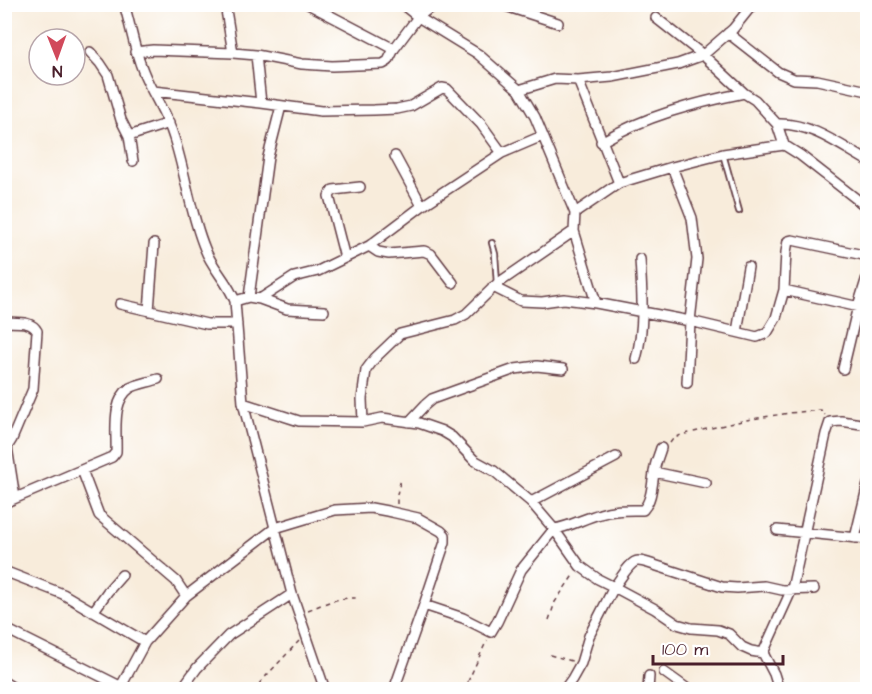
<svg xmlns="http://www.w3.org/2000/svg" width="872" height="694" font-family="'Architects Daughter',sans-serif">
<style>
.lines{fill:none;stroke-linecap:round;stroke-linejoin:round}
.lane-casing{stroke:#643e45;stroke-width:8}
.street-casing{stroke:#643e45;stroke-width:12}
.path{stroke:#643e45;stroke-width:1.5;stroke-dasharray:4.5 4.5;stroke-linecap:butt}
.lane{stroke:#fff;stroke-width:4.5}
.street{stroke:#fff;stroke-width:9}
</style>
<rect width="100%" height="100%" fill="#fff"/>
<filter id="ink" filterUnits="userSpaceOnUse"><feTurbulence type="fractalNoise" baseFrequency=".0167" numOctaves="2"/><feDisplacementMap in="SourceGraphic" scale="12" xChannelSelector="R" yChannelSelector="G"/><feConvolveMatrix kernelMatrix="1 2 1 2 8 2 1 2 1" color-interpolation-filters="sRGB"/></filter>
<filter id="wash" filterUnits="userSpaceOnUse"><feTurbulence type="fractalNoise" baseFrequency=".008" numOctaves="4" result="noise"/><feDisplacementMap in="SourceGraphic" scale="24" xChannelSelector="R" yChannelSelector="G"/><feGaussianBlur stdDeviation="1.35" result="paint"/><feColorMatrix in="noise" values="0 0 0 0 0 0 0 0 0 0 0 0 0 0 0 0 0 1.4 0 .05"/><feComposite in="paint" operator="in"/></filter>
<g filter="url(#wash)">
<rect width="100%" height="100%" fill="#f8ecdb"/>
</g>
<g filter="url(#ink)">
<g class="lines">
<g class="lane-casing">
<path id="lane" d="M 723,154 L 739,211
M 492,243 L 495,254 L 497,284"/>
</g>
<g class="street-casing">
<path id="street" d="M 225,4 L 233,53
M 308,4 L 394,49
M 435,4 L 418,17 L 478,54 L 519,90 L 555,79 L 578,80 L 612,77 L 678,64 L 703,55 L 733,29 L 753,4
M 499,4 L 558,23
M 656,18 L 703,55 L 744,93
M 728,33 L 778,72 L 794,79 L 817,80 L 868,91
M 90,52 L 100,63 L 108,75 L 121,120 L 129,136 L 133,161
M 135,52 L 153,50 L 233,53 L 256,55 L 302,64 L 332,66 L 383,64 L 388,61 L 394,49 L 418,17 L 402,4
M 256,55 L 261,103
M 578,80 L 619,183
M 153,91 L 261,103 L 321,111 L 374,110 L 397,109 L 411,106 L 442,88 L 447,89 L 481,124 L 502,153
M 777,124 C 810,122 841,146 868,161
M 129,136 L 169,123
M 601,142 C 645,116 695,103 744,93 L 755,100 L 777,124 L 784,145
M 395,156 L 422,206
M 672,167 L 692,218 L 697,259 L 690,321 L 687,383
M 575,213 L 619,183 L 672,167 L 723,154 L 784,145 L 800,155 L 868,208
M 574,231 L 596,303
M 369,246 L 378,252 L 389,254 L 424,251 L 431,254 L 453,283
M 345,258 L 329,196 L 333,190 L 360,187
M 493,287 L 521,301 L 542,302 L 564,299 L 596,303 L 690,321 L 757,337 L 767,333 L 776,318 L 784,290 L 786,252 L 788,241 L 792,240 L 868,256
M 784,290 L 868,309
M 249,297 L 268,157 L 281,106
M 260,299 L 287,309 L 324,311
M 235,301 L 249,297 L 260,299 L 294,277 L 318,271 L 369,246 L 422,206 L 502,153 L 542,136
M 120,304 L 207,324 L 237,324
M 149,311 L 154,244
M 4,322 C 16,323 31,320 37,331 L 33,389 L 12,439 L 7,447 L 15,498
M 737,332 L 748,267
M 636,359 C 645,326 642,293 640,259
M 843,369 L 858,306 L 868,274
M 243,403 L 299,421 L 363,422 L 382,418 L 419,423 L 442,431 L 452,437 L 474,460 L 494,471 L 531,502 L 554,529 L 580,566 L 598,579 L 614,587 L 589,636 L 581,663 L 572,679 L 564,690
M 363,422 L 362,399 L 366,370 L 375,358 L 400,334 L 455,320 L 466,314 L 497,284 L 574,231 L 575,213 L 535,117 L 519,90
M 409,422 L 425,405 L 432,399 L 515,369 L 537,366 L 563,369
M 82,470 L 99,515 L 176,581 L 186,596
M 654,472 L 706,483
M 531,502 L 616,457
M 4,503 L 112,457 L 116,452 C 117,433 111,401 130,388 C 137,384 150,382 158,379
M 777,530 L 868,539
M 855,538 L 868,484
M 4,571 L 63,594 L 145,642
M 424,605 L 463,618 L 491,632 L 497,622 L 521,570 L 554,529 C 570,527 584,518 600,514 C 614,509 629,510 643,510 C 653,499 652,481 655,467 C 656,461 659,455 661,448
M 93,612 L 108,591 L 122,575
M 4,628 L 120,686
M 763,653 L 751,651 L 742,647 L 729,634 L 718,630 L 691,628 L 677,624 L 655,609 L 614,587 C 620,580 630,561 638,561 C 642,561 645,562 648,563 L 722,587 L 737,588 L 764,586 L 782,590 L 814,589
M 763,653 L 792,589 L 826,434 L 830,422 L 841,421 L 868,425
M 763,653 L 774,674 L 779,690
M 664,672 L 689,690
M 4,682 L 17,690
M 119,690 L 145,642 L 186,596 L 275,528 L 243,403 L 235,301 C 228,282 212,268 205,249 C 190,213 186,175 174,138 C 167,114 152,94 143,71 C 134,49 131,27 124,4
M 181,690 L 197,668 L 229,635 L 292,594
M 325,690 L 292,594 L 275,528 L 335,510 L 371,508 L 387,511 L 418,518 L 441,531 L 445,535 L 445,542 L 424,605 L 396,684
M 648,690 L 649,676"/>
</g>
<path class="path" d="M 670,443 L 673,439 L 681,435 L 746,420 L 789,413 L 821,410 L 825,415
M 397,504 L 397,494 L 401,479
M 308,610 C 324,604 338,597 356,598
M 549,620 L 555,602 L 574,574
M 550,655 L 572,661
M 253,690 L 299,641
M 464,690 L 487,640"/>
<use href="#lane" class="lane"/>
<use href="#street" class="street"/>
</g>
</g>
<rect width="872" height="694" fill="none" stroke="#fff" stroke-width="24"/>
<g transform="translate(57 57) rotate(179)"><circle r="28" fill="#ffffff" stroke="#b7a5aa" stroke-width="1.5"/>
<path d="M0-4.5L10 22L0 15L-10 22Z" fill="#d1495b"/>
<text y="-9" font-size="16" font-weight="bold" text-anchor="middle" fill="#4a1f2b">N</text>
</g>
<path d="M653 655v9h130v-9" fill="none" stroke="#4a1f2b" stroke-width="3"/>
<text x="662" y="655" font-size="18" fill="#4a1f2b" stroke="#ffffff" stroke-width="4.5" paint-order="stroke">100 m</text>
</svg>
